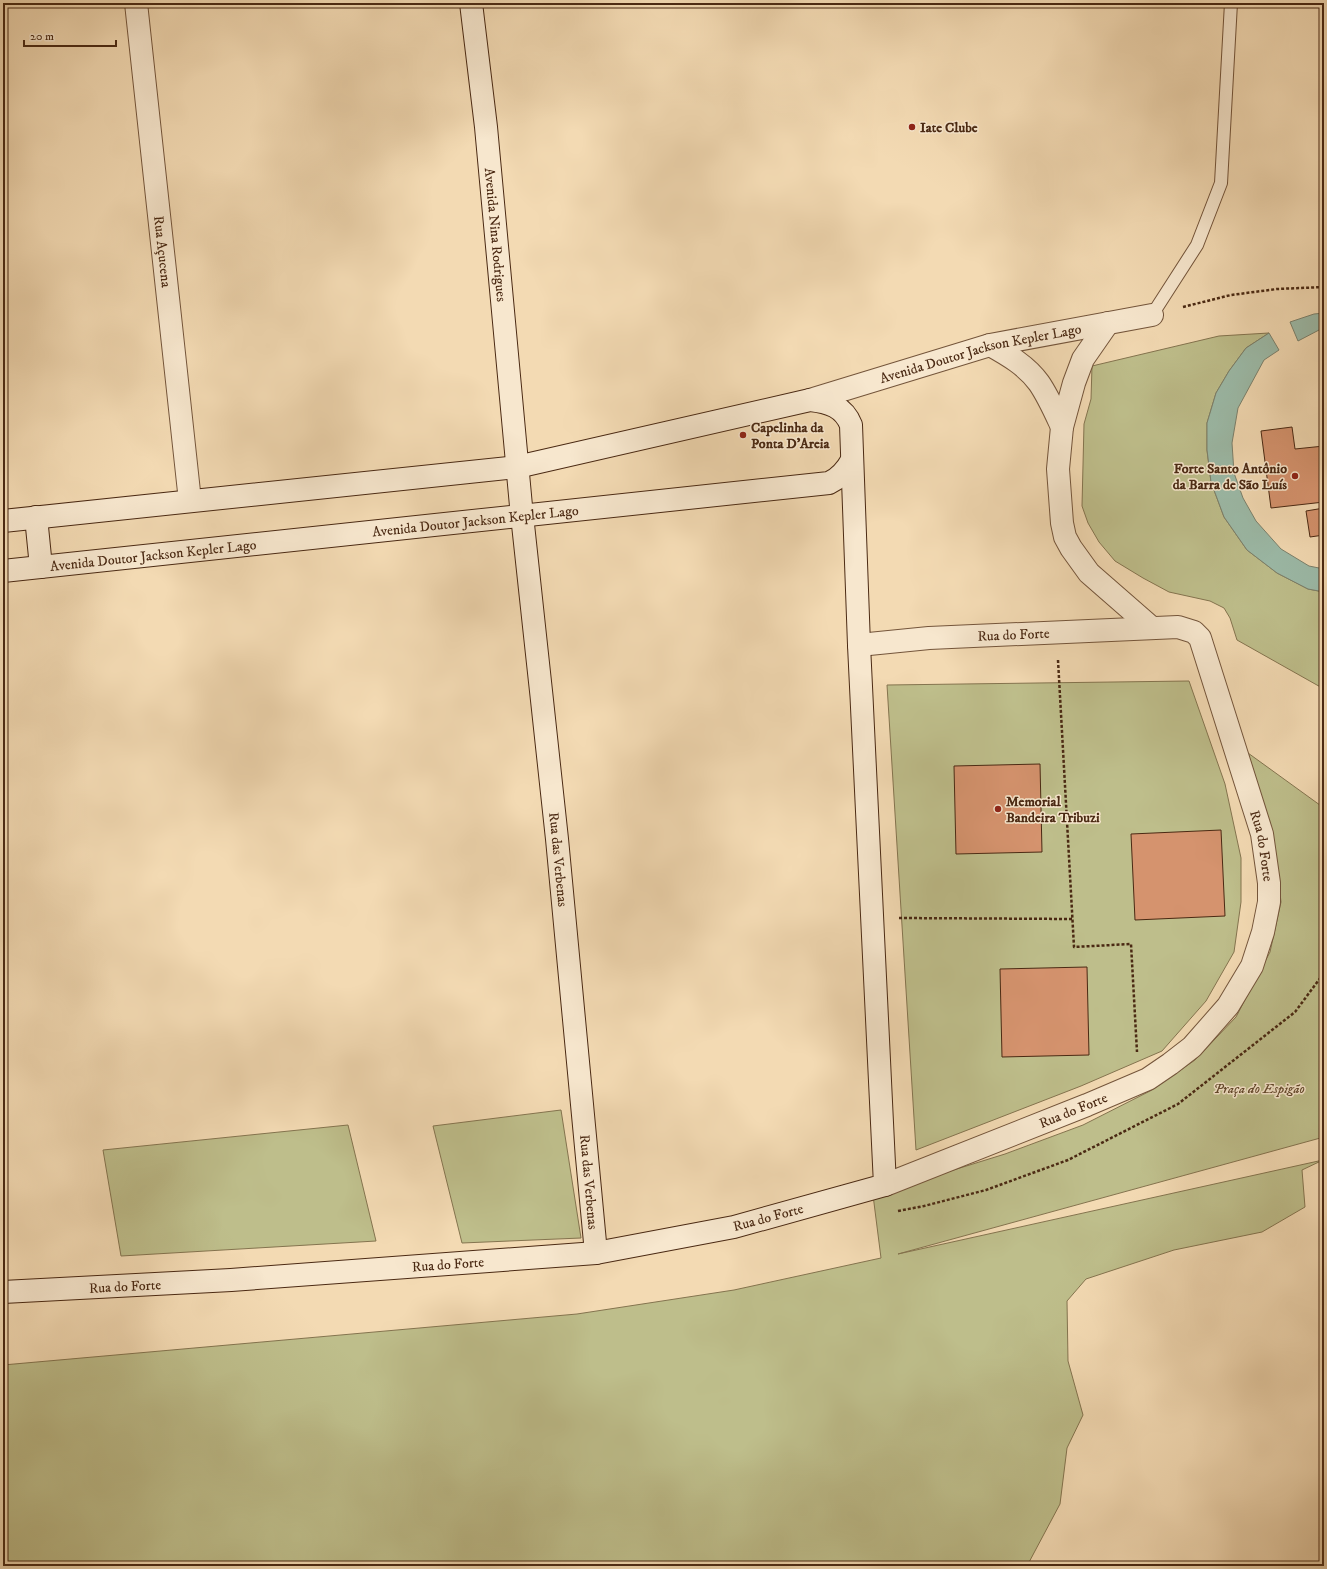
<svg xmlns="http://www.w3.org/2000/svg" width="1327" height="1569" font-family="'IM FELL DW Pica',serif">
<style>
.green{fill:#bebe8b;stroke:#84744f}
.water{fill:#9cbba9;stroke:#7b816d}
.building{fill:#d5936e;stroke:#4a2913}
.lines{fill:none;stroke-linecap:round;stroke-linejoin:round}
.lane-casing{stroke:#74553b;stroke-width:14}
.street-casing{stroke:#74553b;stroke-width:24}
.secondary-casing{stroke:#4a2913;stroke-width:24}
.path{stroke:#4a2913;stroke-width:2.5;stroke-dasharray:3 2;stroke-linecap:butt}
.lane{stroke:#f7e7ce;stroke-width:12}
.street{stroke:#f7e7ce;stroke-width:22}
.secondary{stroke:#f7e7ce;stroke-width:22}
.poi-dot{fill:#8f2418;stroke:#f7e7ce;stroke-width:1.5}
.labels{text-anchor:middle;stroke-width:3;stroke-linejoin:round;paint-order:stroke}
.poi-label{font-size:14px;font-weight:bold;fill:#4a2913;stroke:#f7e7ce;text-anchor:start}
.street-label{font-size:14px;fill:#4a2913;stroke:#f7e7ce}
.park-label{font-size:14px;font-style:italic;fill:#61472b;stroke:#f7e7ce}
</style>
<rect width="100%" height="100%" fill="#f3dab3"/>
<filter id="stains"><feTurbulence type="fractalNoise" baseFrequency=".005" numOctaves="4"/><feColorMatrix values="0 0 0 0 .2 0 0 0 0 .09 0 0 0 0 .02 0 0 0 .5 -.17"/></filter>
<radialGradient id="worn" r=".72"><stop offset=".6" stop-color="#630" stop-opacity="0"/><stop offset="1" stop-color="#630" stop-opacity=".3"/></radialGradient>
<path class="green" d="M 1269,333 L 1246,348 L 1229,371 L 1216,393 L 1207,423 L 1207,450 L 1211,482 L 1224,517 L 1247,550 L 1277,573 L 1308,589 L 1324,592 L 1324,689 L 1237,640 L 1230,618 L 1224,608 L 1210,601 L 1169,592 L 1143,578 L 1115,561 L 1099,542 L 1088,523 L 1082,506 L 1084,424 L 1091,399 L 1092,366 L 1219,336 Z
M 1189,681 L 1225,784 L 1241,858 L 1241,902 L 1234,952 L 1206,1001 L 1162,1051 L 1081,1086 L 916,1150 L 887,685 Z
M 1248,753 L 1324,808 L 1324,1137 L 898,1254 L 1323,1160 L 1302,1170 L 1305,1207 L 1262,1232 L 1174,1250 L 1086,1279 L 1067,1301 L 1068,1361 L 1083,1415 L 1067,1448 L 1060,1504 L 1027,1566 L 3,1566 L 3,1365 L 577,1314 L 734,1290 L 881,1258 L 873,1195 L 1005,1154 L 1083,1125 L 1152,1090 L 1195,1060 L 1236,1017 L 1270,952 L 1281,902 L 1273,834 Z
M 561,1110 L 581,1238 L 462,1243 L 433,1126 Z
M 348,1125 L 376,1241 L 121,1256 L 103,1150 Z"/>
<path class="water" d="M 1324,313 L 1324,330 L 1319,330 L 1298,341 L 1290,322 L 1314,314 Z
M 1269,333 L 1279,350 L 1264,360 L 1238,408 L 1232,443 L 1234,473 L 1243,498 L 1256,521 L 1281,549 L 1309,566 L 1324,569 L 1324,592 L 1308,589 L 1277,573 L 1247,550 L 1224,517 L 1211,482 L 1207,450 L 1207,423 L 1216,393 L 1229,371 L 1246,348 Z"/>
<path class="building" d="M 1292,427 L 1295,449 L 1324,446 L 1324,502 L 1271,508 L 1261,431 Z
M 1324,508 L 1324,535 L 1310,537 L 1306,511 Z
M 1040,764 L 1042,852 L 956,854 L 954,766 Z
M 1221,830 L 1225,916 L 1135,920 L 1131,834 Z
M 1087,967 L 1089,1055 L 1002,1057 L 1000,969 Z"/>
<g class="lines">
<g class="lane-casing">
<path id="lane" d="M 1152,315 L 1197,245 L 1221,183 L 1231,3"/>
</g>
<g class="street-casing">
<g id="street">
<path id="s1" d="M 136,3 L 190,501"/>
<path d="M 1108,323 L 1083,359 L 1074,383 L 1062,427 L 1058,469 L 1062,523 L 1065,537 L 1071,548 L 1089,573 L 1152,628"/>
<path d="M 990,345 C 1008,355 1027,366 1039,383 C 1048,396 1055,412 1062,427"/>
<path id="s2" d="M 810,400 L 990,345 L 1152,315"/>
<path id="s3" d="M 859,645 L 929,638 L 1178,627 L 1194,632 L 1200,638 L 1262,834 L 1269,883 L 1269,902 L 1263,932 L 1252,966 L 1228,1006 L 1192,1047 L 1170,1064 L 1148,1079 L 1087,1105 L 885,1185"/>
</g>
</g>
<g class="secondary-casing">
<g id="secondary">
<path id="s4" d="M 471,3 L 486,127 L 521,506 L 557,839 L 596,1253"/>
<path d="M 36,517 L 41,567"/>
<path d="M 3,521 L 517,467 L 810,400 C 829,402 844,407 851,425 L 859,645 L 885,1185 L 734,1227 L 596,1253 L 231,1280 L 3,1292"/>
<path id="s5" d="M 3,571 L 829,483 C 840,478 846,471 852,460"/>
</g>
</g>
<path class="path" d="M 1183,307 L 1231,295 L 1277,289 L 1324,287
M 1058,660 L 1074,947 L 1131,944 L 1137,1052
M 899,918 L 1073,919
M 898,1211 L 924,1206 L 986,1190 L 1068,1160 L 1178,1104 L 1295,1012 L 1324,973"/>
<use href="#lane" class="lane"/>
<use href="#street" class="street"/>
<use href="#secondary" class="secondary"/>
</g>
<g class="poi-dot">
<circle cx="912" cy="127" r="4"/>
<circle cx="743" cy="435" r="4"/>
<circle cx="1295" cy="476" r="4"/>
<circle cx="998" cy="809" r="4"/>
</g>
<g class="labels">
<g class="poi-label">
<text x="920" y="132">Iate Clube</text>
<text x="751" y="432">Capelinha da<tspan x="751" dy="16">Ponta D'Areia</tspan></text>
<text x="1287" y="473" text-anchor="end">Forte Santo Antônio<tspan x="1287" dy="16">da Barra de São Luís</tspan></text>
<text x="1006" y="806">Memorial<tspan x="1006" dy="16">Bandeira Tribuzi</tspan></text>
</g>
<g class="street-label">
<text dy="5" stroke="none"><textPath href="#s4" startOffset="233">Avenida Nina Rodrigues</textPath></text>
<text dy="5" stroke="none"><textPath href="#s1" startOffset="250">Rua Açucena</textPath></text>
<text dy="5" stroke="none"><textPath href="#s2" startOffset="177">Avenida Doutor Jackson Kepler Lago</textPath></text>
<text dy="5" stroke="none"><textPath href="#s5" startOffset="475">Avenida Doutor Jackson Kepler Lago</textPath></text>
<text dy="5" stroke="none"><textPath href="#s5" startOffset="151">Avenida Doutor Jackson Kepler Lago</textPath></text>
<text dy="5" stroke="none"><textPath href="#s3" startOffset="155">Rua do Forte</textPath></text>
<text dy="5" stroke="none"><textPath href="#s3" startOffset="562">Rua do Forte</textPath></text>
<text dy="5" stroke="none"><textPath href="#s4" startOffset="861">Rua das Verbenas</textPath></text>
<text transform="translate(1073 1110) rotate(-22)" y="5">Rua do Forte</text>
<text dy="5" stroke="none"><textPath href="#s4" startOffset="1185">Rua das Verbenas</textPath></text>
<text transform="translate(768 1217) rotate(-15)" y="5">Rua do Forte</text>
<text transform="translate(448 1264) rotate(-4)" y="5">Rua do Forte</text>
<text transform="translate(125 1286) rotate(-3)" y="5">Rua do Forte</text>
</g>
<g class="park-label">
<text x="1259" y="1093">Praça do Espigão</text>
</g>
</g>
<rect width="1327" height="1569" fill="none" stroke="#f3dab3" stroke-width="16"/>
<rect x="4" y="4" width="1319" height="1561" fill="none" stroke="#4a2913" stroke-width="2"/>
<rect x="8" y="8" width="1311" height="1553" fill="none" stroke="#4a2913"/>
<path d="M24 40v6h92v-6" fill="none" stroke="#4a2913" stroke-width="2"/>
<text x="30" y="40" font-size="12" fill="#4a2913" stroke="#f7e7ce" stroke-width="3" paint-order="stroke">20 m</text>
<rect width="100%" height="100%" filter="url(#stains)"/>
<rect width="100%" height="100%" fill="url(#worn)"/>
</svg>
